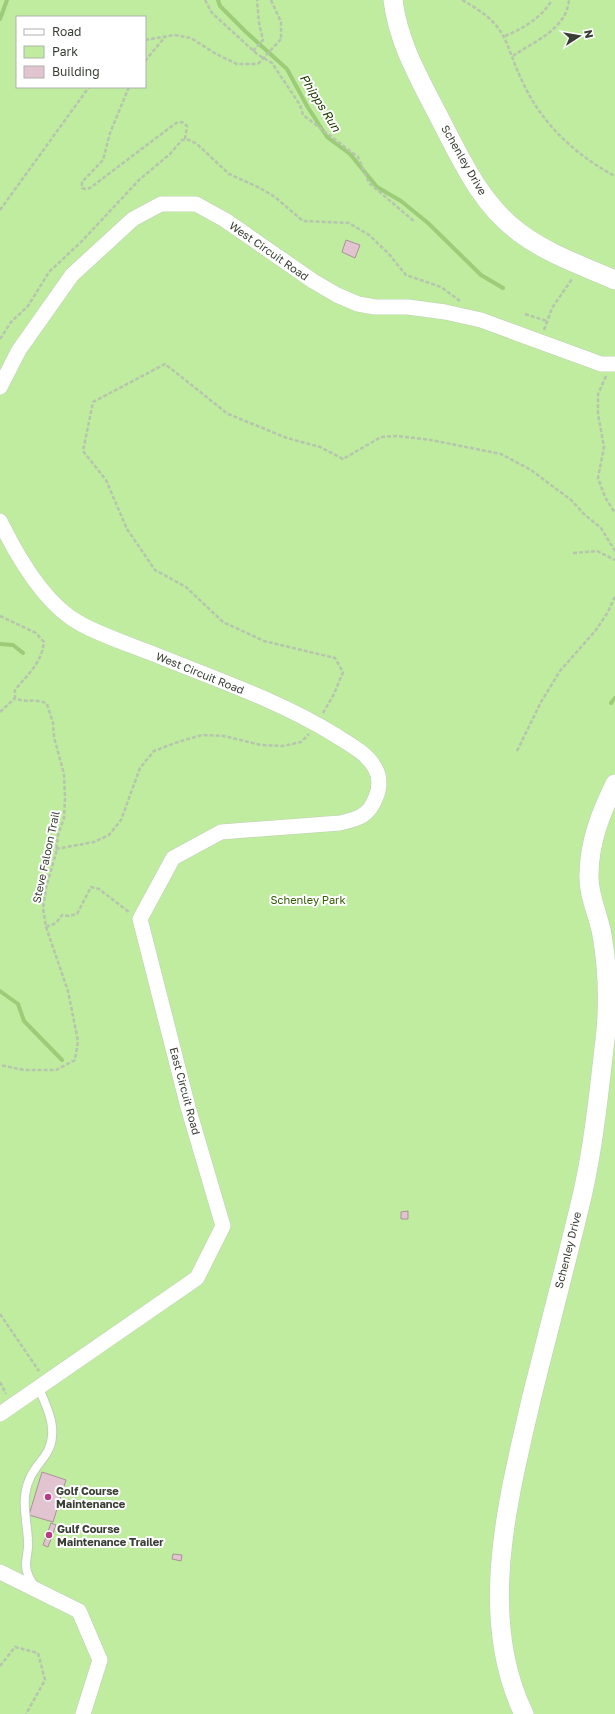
<svg xmlns="http://www.w3.org/2000/svg" width="615" height="1714" font-family="'Golos Text',sans-serif">
<style>
.green{fill:#bfec9e;fill-rule:evenodd}
.lines{fill:none;stroke-linecap:round;stroke-linejoin:round}
.stream{stroke:#9ccc78;stroke-width:4}
.building{fill:#e2c4d1;stroke:#ac909c}
.service-casing{stroke:#c0cfb6;stroke-width:10}
.minor-casing{stroke:#c0cfb6;stroke-width:16}
.tertiary-casing{stroke:#c0cfb6;stroke-width:20}
.path{stroke:#b7c4af;stroke-width:2.5;stroke-dasharray:4 2;stroke-linecap:butt}
.service{stroke:#fff;stroke-width:8}
.minor{stroke:#fff;stroke-width:15}
.tertiary{stroke:#fff;stroke-width:19}
.path-bridge{stroke:#b7c4af;stroke-width:2.5;stroke-dasharray:4 2;stroke-linecap:butt}
.poi-dot{fill:#bb3a83;stroke:#fff;stroke-width:1.5}
.labels{text-anchor:middle;stroke-width:4;stroke-linejoin:round;paint-order:stroke}
.street-label{font-size:11px;fill:#383e34;stroke:#fff}
.park-label{font-size:11px;fill:#335d00;stroke:#fff}
.poi-label{font-size:11px;font-weight:bold;fill:#383e34;stroke:#fff;text-anchor:start}
.water-label{font-size:12px;font-style:italic;fill:#203d00;stroke:#fff}
</style>
<rect width="100%" height="100%" fill="#eefee4"/>
<path class="green" d="M 0,0 L 615,0 L 615,1714 L 0,1714 ZM 17,17 L 145,17 L 145,87 L 17,87 Z"/>
<g class="lines">
<path class="stream" d="M 218,0 L 220,6 L 246,32 L 287,69 L 307,106 L 327,137 L 350,154 L 377,187 L 401,201 L 428,223 L 481,275 L 503,288
M 0,19 L 7,0
M 0,644 L 13,645 L 23,653
M 611,703 L 615,698
M 0,991 L 18,1004 L 24,1021 L 62,1060"/>
</g>
<path class="building" d="M 346,240 L 360,245 L 355,258 L 342,252 Z
M 408,1211 L 408,1219 L 401,1219 L 401,1212 Z
M 42,1472 L 66,1480 L 53,1522 L 29,1515 Z
M 51,1523 L 56,1525 L 48,1547 L 43,1545 Z
M 173,1554 L 182,1555 L 181,1561 L 172,1559 Z"/>
<g class="lines">
<g class="service-casing">
<path id="service" d="M 35,1587 C 30,1580 26,1573 26,1565 C 26,1557 29,1549 28,1541 C 27,1519 20,1499 30,1478 C 37,1462 51,1455 52,1436 C 54,1420 44,1401 38,1386"/>
</g>
<g class="minor-casing">
<path id="minor" d="M 0,387 L 19,350 L 72,275 L 133,219 L 161,204 L 196,204 L 225,220 L 313,281 L 337,295 L 358,304 L 375,307 L 408,307 L 445,312 L 481,320 L 601,364 L 615,364
M 0,521 C 17,556 45,605 81,624 C 103,636 128,644 151,653 C 213,678 278,700 335,735 C 349,744 367,753 375,768 C 380,776 380,788 376,797 C 369,816 358,819 340,823 L 221,832 L 173,858 L 140,919 L 188,1107 L 223,1226 L 197,1278 L 0,1414
M 0,1572 L 79,1611 L 100,1660 L 83,1714"/>
</g>
<g class="tertiary-casing">
<path id="tertiary" d="M 393,0 C 398,42 419,78 438,115 C 460,157 480,204 520,233 C 548,254 583,266 615,280
M 524,1714 C 476,1616 509,1496 532,1396 C 549,1328 567,1260 583,1192 C 594,1142 599,1091 605,1040 C 609,1005 608,970 602,935 C 599,916 588,895 589,875 C 589,842 601,813 615,784"/>
</g>
<path class="path" d="M 205,0 L 212,13 L 257,54 L 272,63 L 300,105 L 303,115 L 358,157 L 369,183 L 415,222
M 271,0 L 281,22 L 281,39
M 462,0 C 511,27 502,40 524,85 C 543,125 577,156 615,176
M 505,36 C 524,28 541,18 552,0
M 145,40 L 174,35 L 191,38 L 216,54 L 237,64 L 258,64
M 253,51 L 263,40 L 259,23 L 257,0
M 513,56 C 534,41 566,30 569,0
M 145,61 L 165,37
M 129,87 L 110,133 L 103,160 L 82,182 L 82,188 L 85,189 L 90,188 L 176,123 L 182,122 L 187,126 L 185,139
M 0,210 L 89,87
M 525,314 L 547,321
M 544,330 L 552,308 L 572,279
M 0,339 L 11,322 L 28,306 L 49,272 L 82,241 L 139,180 L 170,154 L 182,140 L 189,140 L 197,144 L 229,174 L 260,188 L 275,197 L 303,221 L 349,223 L 369,235 L 388,253 L 406,275 L 441,287 L 460,301
M 606,376 L 598,394 L 598,414 L 604,447 L 598,478 L 605,497 L 615,513
M 573,553 L 597,551 L 615,560
M 0,616 L 36,633 L 44,642 C 41,664 28,674 15,690 L 15,698 C 27,704 35,697 47,704 L 53,723 L 54,737 L 64,774 L 65,798 L 64,818 L 58,835 L 56,853 L 46,888 L 43,908 L 46,927 L 68,991 L 78,1041 L 75,1060 L 56,1070 L 24,1070 L 0,1065
M 0,712 L 15,698
M 323,713 L 334,694 L 343,672 L 335,658 L 264,641 L 223,622 L 186,587 L 155,570 L 127,529 L 106,480 L 83,451 L 93,402 L 165,364 L 228,414 L 287,438 L 320,447 L 343,459 L 381,437 L 397,436 L 431,440 L 501,454 L 531,470 L 571,500 L 584,514 L 601,528 L 615,551
M 517,751 L 541,702 L 560,671 L 596,630 L 608,612 L 615,596
M 56,849 L 94,842 L 109,835 L 121,820 L 140,768 L 154,751 L 178,742 L 202,735 L 224,736 L 261,745 L 283,746 L 301,742 L 309,734
M 46,927 L 56,923 L 62,915 L 69,916 L 77,914 L 91,887 L 99,889 L 129,912
M 0,1314 L 39,1371
M 0,1382 L 6,1394
M 0,1666 L 15,1647 L 38,1653 L 45,1680 L 26,1714"/>
<use href="#service" class="service"/>
<use href="#minor" class="minor"/>
<use href="#tertiary" class="tertiary"/>
<path class="path-bridge" d="M 258,64 L 281,39"/>
</g>
<g class="poi-dot">
<circle cx="48" cy="1497" r="4"/>
<circle cx="49" cy="1535" r="4"/>
</g>
<g class="labels">
<g class="street-label">
<text transform="translate(464 160) rotate(60)" y="4">Schenley Drive</text>
<text transform="translate(269 251) rotate(35)" y="4">West Circuit Road</text>
<text transform="translate(200 673) rotate(22)" y="4">West Circuit Road</text>
<text transform="translate(46 857) rotate(-78)" y="4">Steve Faloon Trail</text>
<text transform="translate(185 1091) rotate(75)" y="4">East Circuit Road</text>
<text transform="translate(568 1250) rotate(-76)" y="4">Schenley Drive</text>
</g>
<g class="park-label">
<text x="308" y="904">Schenley Park</text>
</g>
<g class="poi-label">
<text x="56" y="1495">Golf Course<tspan x="56" dy="13">Maintenance</tspan></text>
<text x="57" y="1533">Gulf Course<tspan x="57" dy="13">Maintenance Trailer</tspan></text>
</g>
<g class="water-label">
<text transform="translate(320 103) rotate(58)" y="4">Phipps Run</text>
</g>
</g>
<rect x="16" y="16" width="130" height="72" fill="#ffffff" stroke="#afb2ae"/>
<rect x="24" y="29" width="20" height="6" fill="#ffffff" stroke="#afb2ae"/>
<text x="52" y="36" font-size="12" fill="#383e34">Road</text>
<rect x="24" y="46" width="20" height="12" fill="#bfec9e" stroke="#afb2ae"/>
<text x="52" y="56" font-size="12" fill="#383e34">Park</text>
<rect x="24" y="66" width="20" height="12" fill="#e2c4d1" stroke="#afb2ae"/>
<text x="52" y="76" font-size="12" fill="#383e34">Building</text>
<g transform="translate(579 36) rotate(78)" stroke="#ffffff" stroke-width="3" paint-order="stroke">
<path d="M0-3L7 15L0 10L-7 15Z" fill="#383e34"/>
<text y="-6" font-size="11" font-weight="bold" text-anchor="middle" fill="#383e34">N</text>
</g>
</svg>
